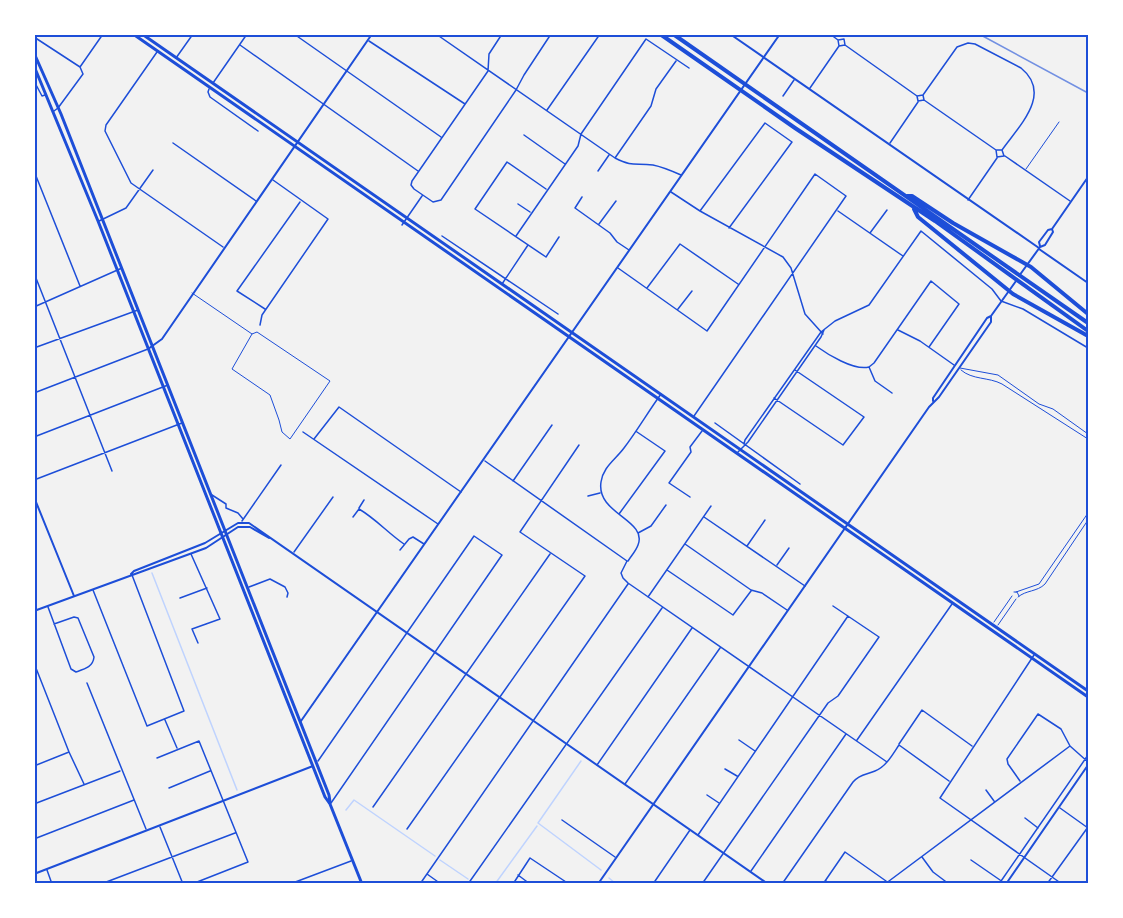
<svg xmlns="http://www.w3.org/2000/svg" width="1123" height="918" font-family="'Titillium Web',sans-serif">
<style>
.lines{fill:none;stroke-linecap:round;stroke-linejoin:round}
.stream{stroke:#bfd3fe;stroke-width:1.5}
.service{stroke:#1d4ed8;stroke-width:1}
.minor{stroke:#1d4ed8;stroke-width:1.5}
.tertiary{stroke:#1d4ed8;stroke-width:2}
.secondary{stroke:#1d4ed8;stroke-width:2}
.primary{stroke:#1d4ed8;stroke-width:3}
.motorway{stroke:#1d4ed8;stroke-width:4}
.rail{stroke:#7290e2;stroke-width:1.5}
.neatline{fill:none;stroke:#1d4ed8;stroke-width:2}
</style>
<rect width="100%" height="100%" fill="#f2f2f2"/>
<g class="lines">
<path class="stream" d="M 152,573 L 237,790
M 581,761 L 538,823 L 601,870
M 346,810 L 354,800 L 435,856
M 440,860 L 468,879
M 609,878 L 616,884
M 473,883 L 475,884
M 495,884 L 537,826"/>
<path class="service" d="M 1026,169 L 1059,122
M 192,293 L 252,334 L 257,332 L 330,381 L 290,439 L 282,432 L 279,420 L 270,395 L 232,369 L 252,334
M 960,368 L 998,375 L 1039,404 L 1053,409 L 1088,434
M 961,370 C 972,380 989,377 1002,384 L 1088,439
M 1014,592 L 1017,592 L 1019,596
M 1016,592 L 1039,584 L 1088,513
M 1018,597 C 1026,590 1037,592 1045,584 L 1088,520
M 994,622 L 1012,596
M 998,625 L 1016,599"/>
<path class="minor" d="M 294,34 L 441,137
M 436,34 L 615,158 C 633,167 634,163 653,165 C 663,167 672,171 681,175
M 502,34 L 489,54 L 488,71 L 412,181 L 411,185 L 414,189 L 433,202 L 441,200 L 516,90 L 524,75 L 551,34
M 830,34 L 838,40
M 34,37 L 80,67
M 369,41 L 465,104
M 240,45 L 418,171
M 845,45 L 917,96
M 157,52 L 106,125 L 105,131 L 131,183 L 223,247
M 176,58 L 193,34
M 34,81 L 42,96 L 45,95
M 213,83 L 247,34
M 810,88 L 839,46 L 845,45 L 844,39 L 838,40 L 839,46
M 209,89 L 208,92 L 210,97 L 258,131
M 923,95 L 957,47 L 968,43 L 975,44 L 1021,68 C 1053,94 1019,126 1002,150 L 996,150 L 997,157 L 1004,156 L 1002,150
M 783,96 L 794,80
M 924,100 L 918,101 L 917,96 L 923,95 L 924,100 L 996,150
M 547,110 L 600,34
M 54,111 L 58,108 L 83,74 L 80,67 L 103,34
M 524,135 L 565,164
M 173,143 L 256,201
M 890,143 L 918,102
M 1005,156 L 1070,201
M 615,158 L 651,106 L 656,89 L 676,61
M 34,171 L 80,286
M 598,171 L 609,155
M 546,189 L 507,162 L 475,209 L 546,257 L 559,237
M 671,192 L 700,211 L 783,257 L 791,268 L 805,314 L 823,334
M 582,197 L 575,208 L 610,233 L 617,242 L 629,250
M 968,200 L 997,158
M 518,204 L 530,212
M 700,211 L 765,123 L 792,142 L 729,228
M 838,211 L 903,256
M 99,221 L 126,208 L 153,170
M 599,224 L 616,201
M 402,225 L 422,196
M 870,233 L 887,210
M 442,236 L 558,314
M 516,236 L 578,146 L 581,134 L 646,39 L 689,68
M 618,268 L 707,331 L 815,174 L 846,196 L 694,416
M 34,273 L 112,471
M 502,284 L 528,245
M 647,288 L 680,244 L 738,284
M 34,307 L 122,268
M 265,309 L 237,291 L 300,202
M 678,309 L 692,291
M 260,325 L 262,315 L 328,219 L 273,180
M 898,330 L 920,341 L 954,365
M 816,346 C 827,354 854,371 869,367 L 875,381 L 892,393
M 34,348 L 138,310
M 869,367 L 874,363 L 931,281 L 959,304 L 929,347
M 34,393 L 148,349
M 774,398 L 843,445 L 864,417 L 795,370
M 715,423 L 800,484
M 303,432 L 438,524
M 34,437 L 168,385
M 314,439 L 339,407 L 461,492
M 744,444 L 745,440 L 821,332 L 835,321 L 869,305 L 921,231 L 992,289 L 1001,301 L 1023,309 L 1088,348
M 737,453 L 748,442 L 821,337 L 824,330
M 485,461 L 627,561 L 621,573 L 623,578 L 628,583 L 887,762
M 34,480 L 182,423
M 513,481 L 552,425
M 212,495 L 226,504 L 226,508 L 238,513 L 243,519
M 588,496 L 600,493
M 690,497 L 669,483 L 691,452 L 690,447 L 702,431
M 359,508 L 364,500
M 619,514 L 665,451 L 637,432
M 353,517 L 359,509 C 376,519 388,533 404,544
M 704,517 L 805,586
M 242,521 L 281,465
M 638,533 L 651,526 L 666,505
M 685,544 L 751,590 L 762,593 L 787,610
M 747,546 L 765,520
M 400,550 L 409,539 L 413,537 L 424,544
M 294,552 L 333,497
M 191,554 L 220,619 L 192,629 L 198,643
M 628,561 C 631,556 636,551 638,545 C 648,520 596,514 601,482 C 603,467 615,460 624,448 C 637,431 648,412 661,394
M 777,565 L 789,548
M 667,570 L 733,615 L 751,591
M 249,587 L 270,579 L 285,587 L 288,593 L 287,597
M 93,590 L 147,726 L 184,711 L 132,575
M 648,597 L 711,506
M 180,598 L 207,588
M 48,607 L 71,669 L 76,672 C 85,669 93,667 94,657 L 78,618 L 74,617 L 54,624
M 1034,655 L 940,798 L 1062,884
M 34,663 L 69,752 L 84,784
M 87,683 L 146,829
M 165,720 L 177,748
M 739,740 L 755,751
M 857,740 L 952,604
M 899,744 L 922,710 L 972,746
M 157,758 L 199,741 L 248,862 L 192,884
M 318,761 L 474,536 L 502,555 L 331,803
M 597,765 L 692,628
M 34,766 L 69,752
M 725,769 L 737,776
M 1020,781 L 1008,764 L 1007,759 L 1038,714 L 1061,729 L 1070,746 L 1088,762
M 625,784 L 720,648
M 169,788 L 210,771
M 986,790 L 994,801
M 707,795 L 719,803
M 34,804 L 120,771
M 373,807 L 550,554
M 1060,808 L 1088,828
M 1025,818 L 1038,828
M 562,820 L 615,857
M 160,827 L 183,884
M 407,829 L 585,576 L 520,532 L 579,445
M 698,835 L 848,616
M 34,839 L 134,800
M 922,857 L 933,872 L 949,884
M 971,860 L 1000,880
M 47,870 L 52,884
M 751,871 L 846,734
M 427,874 L 441,884
M 518,875 L 530,884
M 826,881 L 830,884
M 101,884 L 235,833
M 290,884 L 351,861
M 420,884 L 628,584
M 468,884 L 662,608
M 513,884 L 530,858 L 569,884
M 653,884 L 690,830
M 702,884 L 828,703 L 838,696 L 879,637 L 833,606
M 782,884 L 853,782 C 860,774 866,775 875,771 C 886,767 893,754 899,745 L 949,781
M 823,884 L 845,852 L 886,881
M 885,884 L 1070,746
M 999,884 L 1088,755
M 1047,884 L 1088,827"/>
<path class="tertiary" d="M 1039,249 L 1088,283
M 34,497 L 74,596
M 301,721 L 780,34
M 34,874 L 313,766"/>
<path class="secondary" d="M 730,34 L 1039,248
M 1040,246 L 1039,242 L 1048,230 L 1052,229
M 1019,276 L 1040,247 L 1045,245 L 1053,232 L 1052,229 L 1088,177
M 148,349 L 162,339 L 372,34
M 933,401 L 933,398 L 987,318 L 991,316 L 1016,281
M 131,574 L 134,571 L 205,543 L 238,523 L 249,523 L 768,884
M 34,611 L 206,548 L 238,527 L 250,527 L 269,538
M 598,884 L 929,407 L 939,397 L 991,322 L 991,316
M 1006,884 L 1088,765"/>
<path class="primary" d="M 133,34 L 1088,697
M 142,34 L 1088,691
M 34,53 L 61,114 L 329,795 L 330,802
M 34,66 L 98,221 L 325,797 L 330,804 L 362,884"/>
<path class="motorway" d="M 660,34 L 795,128 L 935,221 L 1088,331
M 673,34 L 1088,323
M 907,196 L 912,196 L 953,223 L 1031,267 L 1088,314
M 914,209 L 918,217 L 1013,294 L 1088,336"/>
<path class="rail" d="M 979,34 L 1088,93"/>
</g>
<rect width="1123" height="918" fill="none" stroke="#ffffff" stroke-width="72"/>
<rect x="36" y="36" width="1051" height="846" class="neatline"/>
</svg>
